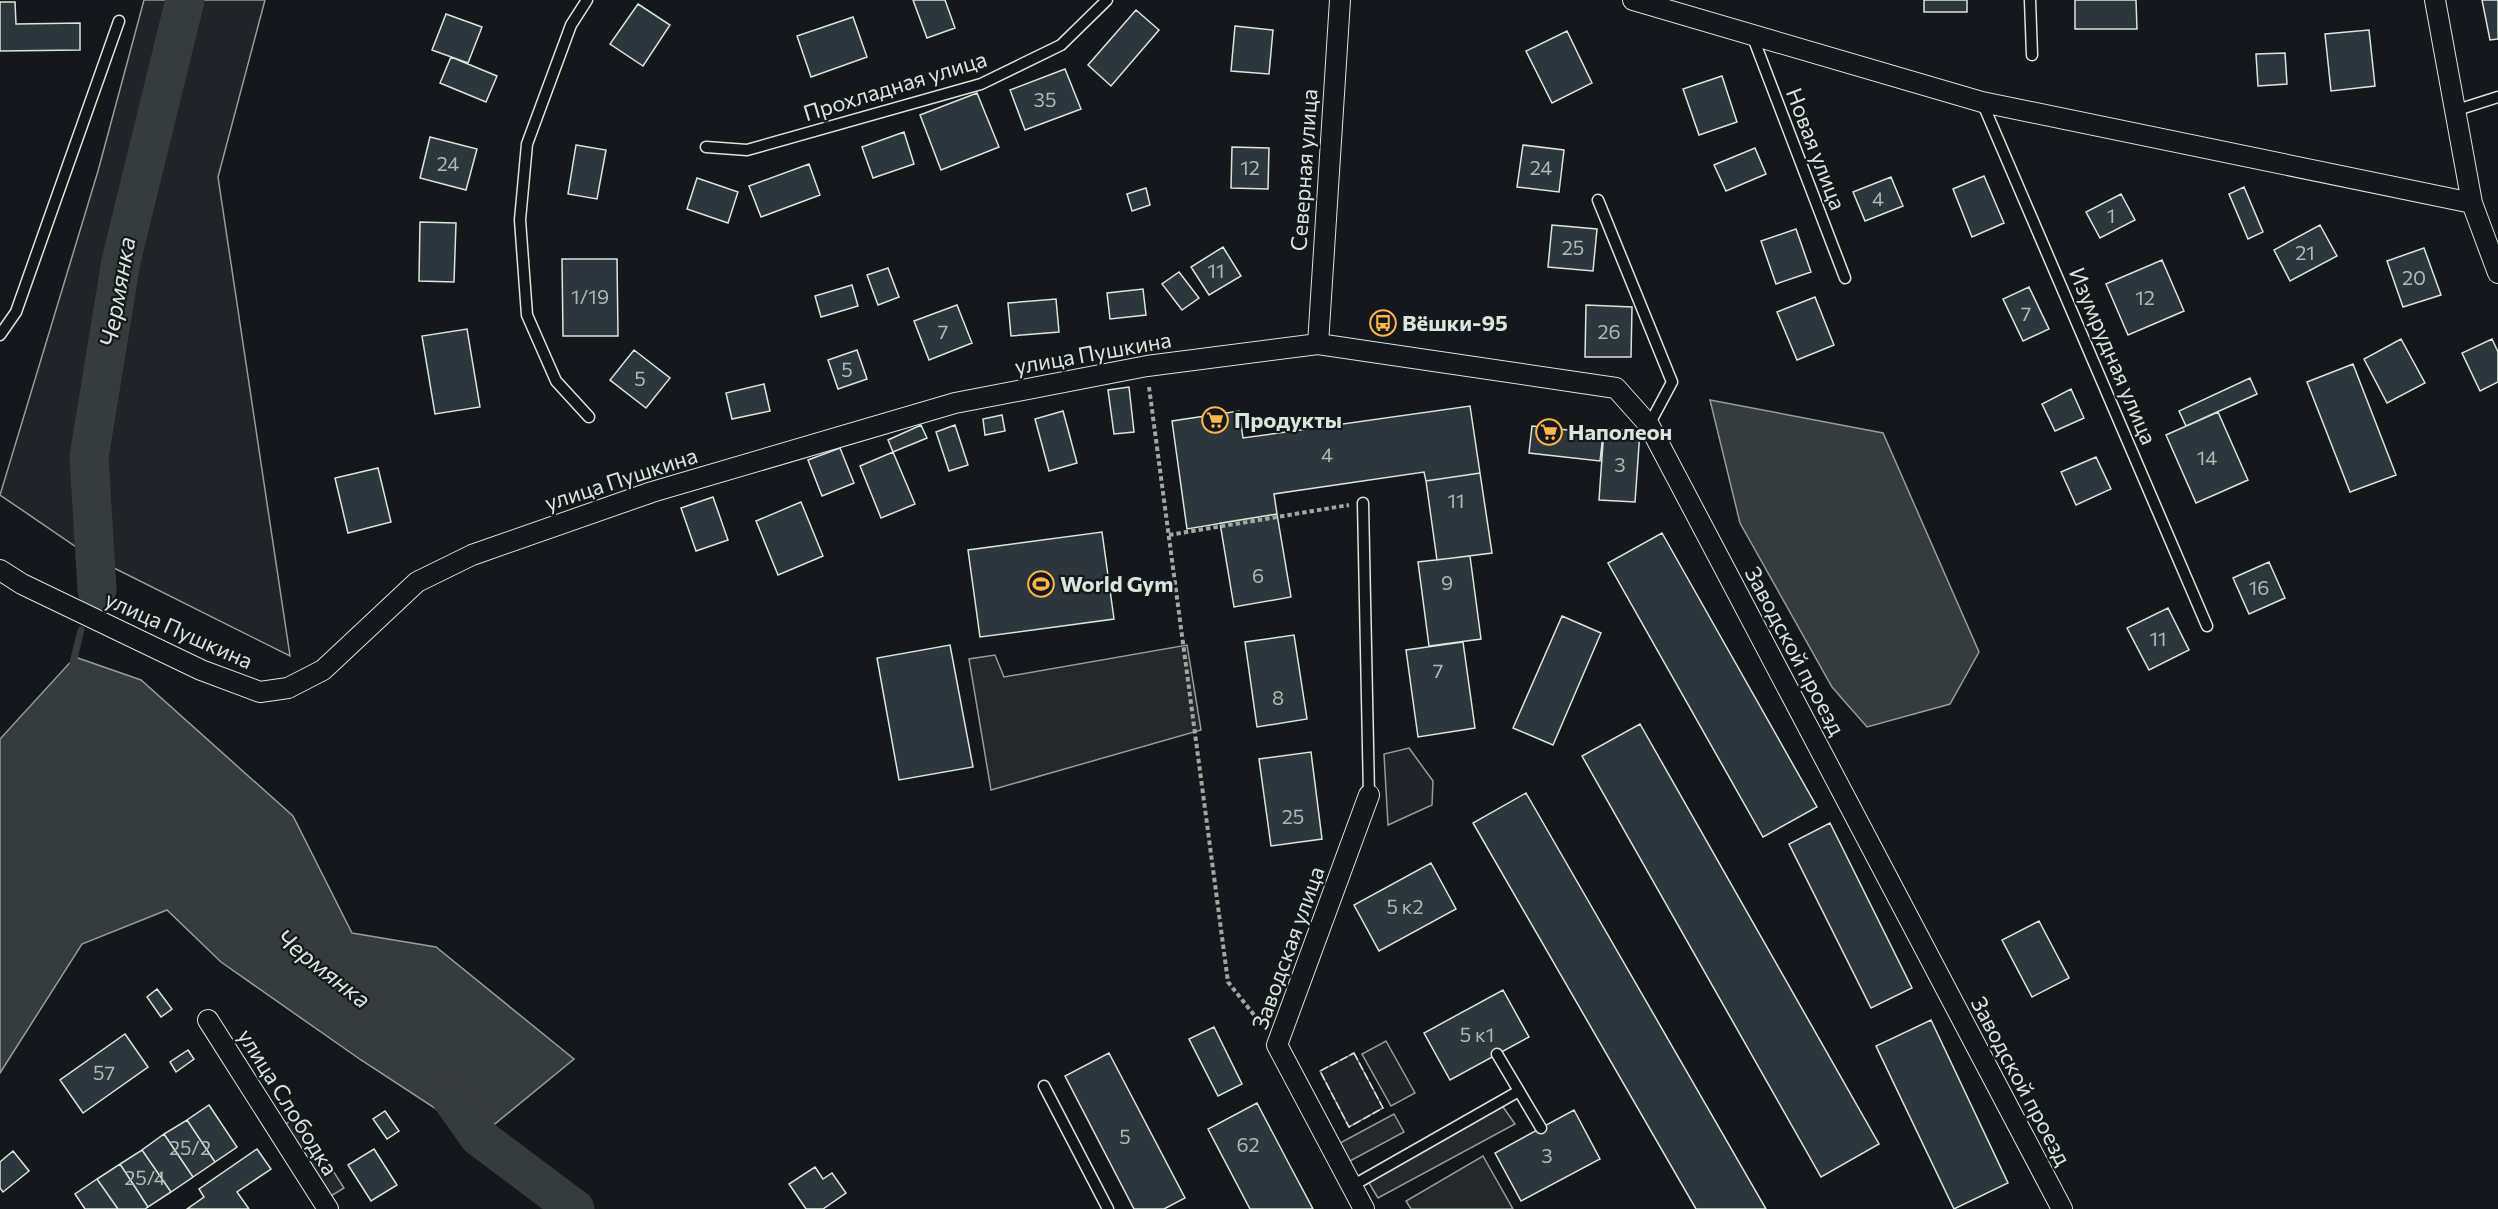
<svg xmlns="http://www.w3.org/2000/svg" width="2498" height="1209" font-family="Commissioner,sans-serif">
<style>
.green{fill:#202428;stroke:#939e99;stroke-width:1.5}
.parking{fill:#24282b;stroke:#939e99;stroke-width:1.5}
.water{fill:#363b3e;stroke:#939e99;stroke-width:1.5}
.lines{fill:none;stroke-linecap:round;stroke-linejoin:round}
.stream{stroke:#363b3e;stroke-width:7}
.river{stroke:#363b3e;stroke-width:39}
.building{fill:#2c363c;stroke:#d8e6dc;stroke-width:1.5}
.lane-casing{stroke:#d8e6dc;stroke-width:13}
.street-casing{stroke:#d8e6dc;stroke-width:22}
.path{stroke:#9da8a2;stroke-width:4;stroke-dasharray:4.5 3;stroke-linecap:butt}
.lane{stroke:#14181c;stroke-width:10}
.street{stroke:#14181c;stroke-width:20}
.fence{stroke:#d8e6dc;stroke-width:1.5;stroke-dasharray:8 3;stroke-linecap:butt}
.labels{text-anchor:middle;stroke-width:4.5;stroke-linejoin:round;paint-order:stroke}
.number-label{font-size:20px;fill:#adbab4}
.street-label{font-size:22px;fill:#d8e6dc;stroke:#14181c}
.poi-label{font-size:22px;font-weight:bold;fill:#d8e6dc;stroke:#14181c;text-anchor:start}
.water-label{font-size:24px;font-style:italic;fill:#d8e6dc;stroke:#14181c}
</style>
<rect width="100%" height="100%" fill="#14181c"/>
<path class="green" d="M 144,0 L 265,0 L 218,177 L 290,656 L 88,555 L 0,495 L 98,171 Z
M 1409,748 L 1433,781 L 1432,805 L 1388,825 L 1384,754 Z
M 1386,1041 L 1415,1093 L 1391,1106 L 1362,1054 Z
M 1354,1053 L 1383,1108 L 1349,1127 L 1320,1071 Z"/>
<path class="parking" d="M 1187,645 L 1201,730 L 991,790 L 969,659 L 995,655 L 1004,677 Z
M 1501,1104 L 1515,1124 L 1378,1198 L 1366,1178 Z
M 1394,1114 L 1404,1132 L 1350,1161 L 1340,1143 Z
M 298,1116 L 344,1188 L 326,1199 L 281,1127 Z
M 1483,1156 L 1513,1209 L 1411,1209 L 1406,1201 Z"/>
<path class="water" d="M 1710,400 L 1883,433 L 1979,652 L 1950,704 L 1867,727 L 1832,687 L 1740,523 Z
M 75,657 L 141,680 L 293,816 L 352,933 L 436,947 L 574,1059 L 479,1137 L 361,1060 L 221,962 L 167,910 L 82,944 L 0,1073 L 0,739 Z"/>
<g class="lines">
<path class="stream" d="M 73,663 L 81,630"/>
<path class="river" d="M 97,590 L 89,457 L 121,261 L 185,0
M 449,1095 L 479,1137 L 575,1209"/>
</g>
<path class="building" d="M 913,0 L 945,0 L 955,28 L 927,38 Z
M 1924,0 L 1967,0 L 1967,12 L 1924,12 Z
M 2075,0 L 2136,0 L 2137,29 L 2075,29 Z
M 2482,0 L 2498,0 L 2498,39 L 2490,40 Z
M 0,2 L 15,2 L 16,24 L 80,23 L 80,50 L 0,51 Z
M 638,4 L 670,25 L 643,66 L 610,44 Z
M 1136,10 L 1159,30 L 1111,86 L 1088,65 Z
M 446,14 L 482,27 L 468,63 L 432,50 Z
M 853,17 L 867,57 L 811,77 L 797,36 Z
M 1235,26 L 1273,30 L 1269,74 L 1231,71 Z
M 2369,30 L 2375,86 L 2331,91 L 2325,34 Z
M 1567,31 L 1592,83 L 1552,103 L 1526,51 Z
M 2285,53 L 2287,84 L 2258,86 L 2256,54 Z
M 451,57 L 497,76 L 486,102 L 440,83 Z
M 1065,69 L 1081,109 L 1025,130 L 1010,90 Z
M 1722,76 L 1737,122 L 1699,135 L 1683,89 Z
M 977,93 L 999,147 L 941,170 L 920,115 Z
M 904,132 L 914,164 L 873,178 L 862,147 Z
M 430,137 L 477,149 L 466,190 L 420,178 Z
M 576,145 L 606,150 L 597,199 L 568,194 Z
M 1523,145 L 1564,150 L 1559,192 L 1517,187 Z
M 1232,147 L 1269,148 L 1268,189 L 1231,188 Z
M 1755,148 L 1766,174 L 1726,191 L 1714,165 Z
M 809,164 L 820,195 L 761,217 L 749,186 Z
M 1984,176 L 2004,223 L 1972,237 L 1953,189 Z
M 1891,177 L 1903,206 L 1865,221 L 1853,192 Z
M 697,178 L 738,192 L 728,223 L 687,209 Z
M 2244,187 L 2263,232 L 2248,239 L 2229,194 Z
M 1146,188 L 1150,205 L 1132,211 L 1127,194 Z
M 2121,194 L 2135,220 L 2100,238 L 2086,212 Z
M 420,222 L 456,223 L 454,282 L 419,281 Z
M 1552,225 L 1597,229 L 1593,271 L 1548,267 Z
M 2320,225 L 2337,256 L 2290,281 L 2274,250 Z
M 1796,229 L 1811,272 L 1776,284 L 1761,241 Z
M 1223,247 L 1241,276 L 1209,295 L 1191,267 Z
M 2424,248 L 2441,295 L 2403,307 L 2387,261 Z
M 562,259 L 617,259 L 618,336 L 563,336 Z
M 2162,260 L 2184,311 L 2128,335 L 2106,284 Z
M 888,268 L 899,297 L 878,305 L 867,275 Z
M 1179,272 L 1199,298 L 1182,310 L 1162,284 Z
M 852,285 L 858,306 L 821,317 L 815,296 Z
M 2029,287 L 2049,329 L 2023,341 L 2003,299 Z
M 1143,289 L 1146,315 L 1110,319 L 1107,293 Z
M 1815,297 L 1834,345 L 1797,360 L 1777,312 Z
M 1056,299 L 1059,332 L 1011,336 L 1008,303 Z
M 957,305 L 972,343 L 929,360 L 914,321 Z
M 1586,305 L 1632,307 L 1631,357 L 1585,357 Z
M 467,329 L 480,407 L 435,414 L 422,336 Z
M 2401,339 L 2425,383 L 2387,403 L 2364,359 Z
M 2492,339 L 2498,352 L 2498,382 L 2480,391 L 2462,353 Z
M 634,350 L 670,378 L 646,408 L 610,380 Z
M 857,350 L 867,379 L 838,389 L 828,360 Z
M 2353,364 L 2396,475 L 2350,492 L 2307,382 Z
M 2250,378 L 2257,394 L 2186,426 L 2179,411 Z
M 764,384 L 770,411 L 732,419 L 726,393 Z
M 1129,387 L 1134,432 L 1114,434 L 1108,390 Z
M 2071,389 L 2084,418 L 2055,431 L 2042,404 Z
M 1470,406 L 1480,473 L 1426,481 L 1424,472 L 1274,494 L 1277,514 L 1187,529 L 1172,421 L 1239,411 L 1243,438 Z
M 1063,411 L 1077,463 L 1049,471 L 1035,419 Z
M 2218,412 L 2248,480 L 2196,503 L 2166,435 Z
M 1002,415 L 1005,431 L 985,435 L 983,419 Z
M 921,425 L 927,438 L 893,452 L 888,440 Z
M 955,425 L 968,465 L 949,471 L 936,432 Z
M 1532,426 L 1603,434 L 1600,461 L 1529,453 Z
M 1604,429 L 1640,431 L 1635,502 L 1599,500 Z
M 840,448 L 854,483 L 822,496 L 808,460 Z
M 893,452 L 915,504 L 881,518 L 860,466 Z
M 2096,457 L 2111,489 L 2076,505 L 2061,472 Z
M 378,468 L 391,522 L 348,533 L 335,478 Z
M 1480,473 L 1492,553 L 1437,560 L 1426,481 Z
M 713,497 L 728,540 L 696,551 L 681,508 Z
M 801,502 L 823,556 L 778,575 L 756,521 Z
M 1277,514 L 1291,597 L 1234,607 L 1220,523 Z
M 1102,532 L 1114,619 L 980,637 L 968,550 Z
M 1662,533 L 1817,807 L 1763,837 L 1608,563 Z
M 1470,556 L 1481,639 L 1429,646 L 1418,562 Z
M 2269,562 L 2285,598 L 2249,614 L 2233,578 Z
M 2168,608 L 2189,650 L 2149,670 L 2127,628 Z
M 1562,616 L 1601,633 L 1553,745 L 1513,728 Z
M 1294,635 L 1307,719 L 1257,727 L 1245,642 Z
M 1463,642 L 1475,728 L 1418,737 L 1406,650 Z
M 950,645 L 973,767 L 899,780 L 877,658 Z
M 1640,724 L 1879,1144 L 1821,1177 L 1582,756 Z
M 1311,752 L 1322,839 L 1271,846 L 1259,759 Z
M 1526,793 L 1766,1209 L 1696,1209 L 1473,823 Z
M 1830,823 L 1912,988 L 1871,1008 L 1789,844 Z
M 1431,863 L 1456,909 L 1379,951 L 1354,905 Z
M 2039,921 L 2069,978 L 2032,997 L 2002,940 Z
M 157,989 L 172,1009 L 161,1017 L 147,997 Z
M 1503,990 L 1529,1037 L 1450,1080 L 1424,1033 Z
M 1931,1020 L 2008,1183 L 1954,1209 L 1876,1046 Z
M 1214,1027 L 1242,1084 L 1218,1096 L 1189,1039 Z
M 125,1034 L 148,1067 L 83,1113 L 60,1080 Z
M 188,1050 L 194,1059 L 176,1072 L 170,1062 Z
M 1109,1053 L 1185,1198 L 1164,1209 L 1134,1209 L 1065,1076 Z
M 1257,1103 L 1288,1162 L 1313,1209 L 1250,1209 L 1208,1129 Z
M 209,1105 L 237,1147 L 215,1162 L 187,1120 Z
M 1574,1110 L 1600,1159 L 1521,1201 L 1495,1153 Z
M 385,1111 L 399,1131 L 387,1139 L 373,1119 Z
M 187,1120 L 215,1162 L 193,1177 L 164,1134 Z
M 164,1134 L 193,1177 L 171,1192 L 142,1150 Z
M 257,1149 L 271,1169 L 237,1192 L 249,1209 L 187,1209 L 204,1197 L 199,1189 Z
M 374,1149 L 397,1185 L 371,1201 L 348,1165 Z
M 142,1150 L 171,1192 L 148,1207 L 120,1164 Z
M 13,1151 L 29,1171 L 3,1192 L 0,1188 L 0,1162 Z
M 120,1164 L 148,1207 L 145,1209 L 118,1209 L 97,1179 Z
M 815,1167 L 823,1179 L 832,1173 L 846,1193 L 823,1209 L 806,1209 L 789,1184 Z
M 97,1179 L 118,1209 L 85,1209 L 75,1194 Z"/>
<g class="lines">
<g class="lane-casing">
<path id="lane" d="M 587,0 L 571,25 L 527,144 L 520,220 L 527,315 L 556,381 L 589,417
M 2030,0 L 2032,55
M 1752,35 L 1845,278
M 1982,102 L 2207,626
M 2454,111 L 2498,97
M 706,147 L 747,150 L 981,84 L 1061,45 L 1107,0
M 1598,200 L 1672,382 L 1649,425
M 0,335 L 16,312 L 119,21
M 1363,503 L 1369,795
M 1497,1054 L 1541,1128
M 1044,1086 L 1108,1209
M 1352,1186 L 1519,1091"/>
</g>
<g class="street-casing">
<path id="street" d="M 1633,0 L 1982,102 L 2472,203
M 2435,0 L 2472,203 L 2498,273
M 1318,344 L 1340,0
M 0,570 L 22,584 L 201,670 L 260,692 L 288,688 L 323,670 L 417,582 L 472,555 L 652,492 L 955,403 L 1147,366 L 1318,344 L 1616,388 L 1649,425 L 2062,1209
M 208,1020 L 328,1209
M 1364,1209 L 1277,1045 L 1369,795"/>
</g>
<path class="path" d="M 1149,387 L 1228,982 L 1262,1025
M 1169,535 L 1349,505"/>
<use href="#lane" class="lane"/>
<use href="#street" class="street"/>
<path class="fence" d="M 1354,1053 L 1383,1108 L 1349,1127 L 1320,1071 Z"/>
</g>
<defs>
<g id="bus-ring" transform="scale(1.35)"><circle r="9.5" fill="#14181c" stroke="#ffb74d" stroke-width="1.5"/><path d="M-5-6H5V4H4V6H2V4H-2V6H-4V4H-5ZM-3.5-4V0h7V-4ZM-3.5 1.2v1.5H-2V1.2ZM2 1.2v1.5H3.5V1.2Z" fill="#ffb74d"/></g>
<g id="supermarket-ring" transform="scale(1.35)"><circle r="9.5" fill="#14181c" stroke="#ffb74d" stroke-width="1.5"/><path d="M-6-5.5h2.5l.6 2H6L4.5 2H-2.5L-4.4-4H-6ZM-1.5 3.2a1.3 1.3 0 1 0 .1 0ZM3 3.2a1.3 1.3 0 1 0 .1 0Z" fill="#ffb74d"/></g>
<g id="stadium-ring" transform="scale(1.35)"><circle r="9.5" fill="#14181c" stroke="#ffb74d" stroke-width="1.5"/><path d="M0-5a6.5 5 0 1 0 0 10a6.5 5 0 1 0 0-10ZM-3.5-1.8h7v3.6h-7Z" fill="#ffb74d"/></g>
</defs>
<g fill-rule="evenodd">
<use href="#bus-ring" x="1383" y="323"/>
<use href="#supermarket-ring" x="1215" y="420"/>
<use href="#supermarket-ring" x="1549" y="432"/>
<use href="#stadium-ring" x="1041" y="584"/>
</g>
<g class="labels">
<g class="number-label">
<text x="1045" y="107">35</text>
<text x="448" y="171">24</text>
<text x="1250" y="175">12</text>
<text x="1541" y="175">24</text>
<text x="1878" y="206">4</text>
<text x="2111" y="223">1</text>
<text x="1573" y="255">25</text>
<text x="2305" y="260">21</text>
<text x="1216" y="278">11</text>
<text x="2414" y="285">20</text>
<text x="590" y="304">1/19</text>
<text x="2145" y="305">12</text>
<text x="2026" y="321">7</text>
<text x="943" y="339">7</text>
<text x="1609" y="339">26</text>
<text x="847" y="377">5</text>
<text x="640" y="386">5</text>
<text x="1327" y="462">4</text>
<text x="2207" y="465">14</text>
<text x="1620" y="472">3</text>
<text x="1456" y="508">11</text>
<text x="1258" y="583">6</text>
<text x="1447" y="590">9</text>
<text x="2259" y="595">16</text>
<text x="2158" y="646">11</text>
<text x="1438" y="678">7</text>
<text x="1278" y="705">8</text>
<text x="1293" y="824">25</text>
<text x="1405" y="914">5 к2</text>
<text x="1477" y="1042">5 к1</text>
<text x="104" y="1080">57</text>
<text x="1125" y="1144">5</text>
<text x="1248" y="1152">62</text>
<text x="190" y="1155">25/2</text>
<text x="1547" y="1163">3</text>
<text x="145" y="1185">25/4</text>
</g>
<g class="street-label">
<text transform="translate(895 86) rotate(-17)" y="8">Прохладная улица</text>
<text transform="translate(1816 149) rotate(69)" y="8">Новая улица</text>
<text transform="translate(1304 170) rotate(-86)" y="8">Северная улица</text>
<text transform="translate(1093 353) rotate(-10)" y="8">улица Пушкина</text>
<text transform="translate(2113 356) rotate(67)" y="8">Изумрудная улица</text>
<text transform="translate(621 479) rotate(-18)" y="8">улица Пушкина</text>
<text transform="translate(179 630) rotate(24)" y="8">улица Пушкина</text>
<text transform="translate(1795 651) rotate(62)" y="8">Заводской проезд</text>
<text transform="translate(1288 948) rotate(-70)" y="8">Заводская улица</text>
<text transform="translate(2021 1081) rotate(62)" y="8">Заводской проезд</text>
<text transform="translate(288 1102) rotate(58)" y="8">улица Слободка</text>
</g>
<g class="poi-label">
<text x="1402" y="331">Вёшки-95</text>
<text x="1234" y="428">Продукты</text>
<text x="1568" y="440">Наполеон</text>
<text x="1060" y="592">World Gym</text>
</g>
<g class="water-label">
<text transform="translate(118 292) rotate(-80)" y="8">Чермянка</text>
<text transform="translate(323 969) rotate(38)" y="8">Чермянка</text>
</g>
</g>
</svg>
